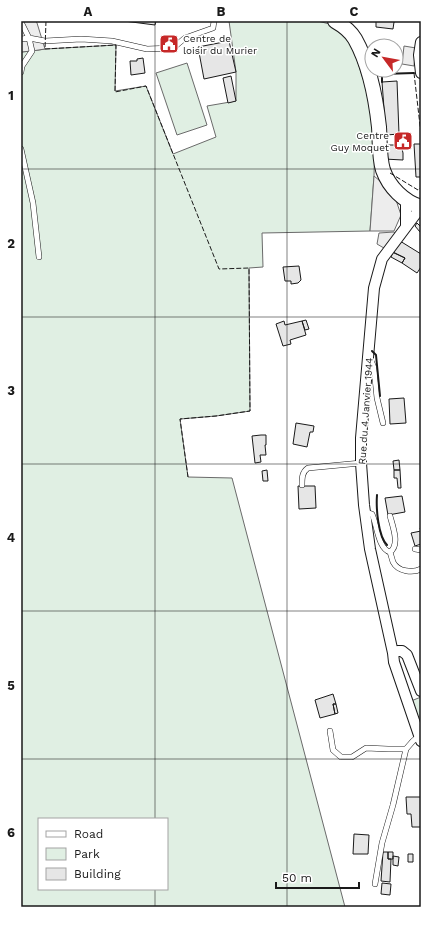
<svg xmlns="http://www.w3.org/2000/svg" width="442" height="928" font-family="'Work Sans',sans-serif">
<style>
.green{fill:#e0efe3;stroke:#6a6a6a;fill-rule:evenodd}
.parking{fill:#ededed;stroke:#6a6a6a}
.building{fill:#e6e6e6;stroke:#1a1a1a}
.lines{fill:none;stroke-linecap:round;stroke-linejoin:round}
.lane-casing{stroke:#1a1a1a;stroke-width:6}
.street-casing{stroke:#1a1a1a;stroke-width:12}
.secondary-casing{stroke:#1a1a1a;stroke-width:16}
.lane{stroke:#fff;stroke-width:5}
.street{stroke:#fff;stroke-width:10}
.secondary{stroke:#fff;stroke-width:14}
.fence{stroke:#1a1a1a;stroke-width:1;stroke-dasharray:5 2;stroke-linecap:butt}
.wall{stroke:#1a1a1a;stroke-width:2}
.grid{fill:none;stroke:#1a1a1a;stroke-width:1;stroke-opacity:0.55}
.labels{text-anchor:middle;stroke-width:3;stroke-linejoin:round;paint-order:stroke}
.poi-label{font-size:10px;fill:#1a1a1a;stroke:#fff;text-anchor:start}
.street-label{font-size:10px;fill:#1a1a1a;stroke:#fff}
.neatline{fill:none;stroke:#1a1a1a;stroke-width:1.5}
.grid-label{font-size:13px;text-anchor:middle;font-weight:bold;fill:#1a1a1a}
</style>
<rect width="100%" height="100%" fill="#fff"/>
<path class="green" d="M 229,21 L 318,21 L 333,25 L 352,44 L 366,88 L 375,137 L 374,176 L 370,231 L 262,233 L 263,267 L 249,268 L 250,411 L 216,416 L 180,419 L 188,477 L 232,478 L 345,907 L 21,907 L 21,52 L 32,51 L 45,49 L 116,45 L 115,91 L 146,86 L 173,154 L 216,137 L 207,106 L 236,101 L 236,72 ZM 39,819 L 167,819 L 167,889 L 39,889 Z
M 187,63 L 207,125 L 177,135 L 156,73 Z
M 421,697 L 421,740 L 411,701 Z"/>
<path class="parking" d="M 21,21 L 36,21 L 37,23 L 45,49 L 32,51 L 21,52 Z
M 404,46 L 416,48 L 414,66 L 402,64 Z
M 374,176 L 380,181 L 395,197 L 401,215 L 394,231 L 370,231 Z
M 394,232 L 400,235 L 389,251 L 377,244 L 379,233 Z"/>
<path class="building" d="M 124,21 L 156,21 L 155,25 Z
M 376,21 L 397,21 L 394,22 L 393,29 L 376,27 Z
M 229,41 L 236,72 L 204,79 L 198,47 Z
M 143,58 L 145,73 L 131,75 L 130,61 L 137,61 L 137,59 Z
M 231,76 L 236,101 L 228,103 L 223,78 Z
M 397,81 L 399,134 L 386,135 L 382,82 Z
M 414,144 L 421,144 L 421,177 L 416,177 Z
M 386,145 L 401,145 L 403,153 L 403,160 L 384,159 Z
M 417,223 L 421,227 L 420,232 L 415,226 Z
M 400,241 L 421,254 L 421,267 L 417,273 L 402,263 L 405,258 L 392,252 Z
M 393,252 L 405,258 L 402,263 L 391,257 Z
M 299,266 L 301,280 L 298,283 L 291,284 L 291,281 L 285,281 L 283,267 Z
M 306,320 L 309,329 L 305,330 L 302,321 Z
M 284,321 L 285,325 L 302,321 L 306,335 L 290,340 L 291,344 L 283,346 L 276,324 Z
M 404,398 L 406,423 L 390,424 L 389,399 Z
M 296,423 L 314,426 L 313,432 L 310,432 L 307,447 L 293,444 Z
M 261,435 L 266,435 L 266,445 L 265,445 L 266,455 L 260,455 L 261,462 L 255,463 L 252,436 Z
M 399,460 L 400,470 L 394,470 L 393,461 Z
M 267,470 L 268,481 L 263,481 L 262,471 Z
M 394,470 L 400,470 L 401,488 L 398,488 L 397,478 L 394,478 Z
M 298,486 L 315,486 L 316,508 L 299,509 Z
M 402,496 L 405,512 L 388,515 L 385,498 Z
M 421,527 L 421,544 L 415,546 L 411,533 L 421,531 L 420,528 Z
M 333,694 L 336,704 L 333,704 L 335,714 L 320,718 L 315,700 Z
M 333,704 L 336,704 L 338,713 L 335,714 Z
M 406,797 L 421,797 L 421,827 L 412,827 L 411,814 L 407,814 Z
M 354,834 L 369,835 L 368,854 L 353,854 Z
M 383,852 L 388,852 L 388,859 L 391,859 L 390,882 L 381,881 Z
M 388,852 L 393,852 L 393,859 L 388,859 Z
M 408,854 L 413,854 L 413,862 L 408,862 Z
M 393,856 L 399,857 L 398,866 L 393,865 Z
M 382,883 L 391,884 L 390,895 L 381,894 Z"/>
<g class="lines">
<g class="lane-casing">
<path id="lane" d="M 21,22 L 29,38 L 21,39
M 21,72 L 22,66 L 32,51 L 29,38 L 45,41 L 81,39 L 112,41 L 147,49 L 173,48 L 185,38 L 213,28 L 214,21
M 21,149 L 33,203 L 39,257
M 370,358 L 374,368 L 377,398 L 383,423
M 302,485 C 302,478 302,472 308,468 L 361,463
M 365,514 L 369,513 L 372,514 C 377,524 378,549 390,552 C 400,545 393,527 390,516
M 415,549 L 421,550
M 390,552 C 391,555 392,559 393,562 C 398,572 413,573 421,569
M 330,731 L 333,750 L 341,757 L 352,757 L 366,748 L 388,749 L 406,749 L 413,741 L 419,736
M 375,884 L 382,843 L 393,805 L 406,749"/>
</g>
<g class="street-casing">
<path id="street" d="M 421,42 L 419,55 L 421,73
M 421,207 L 382,259 L 374,288 L 361,438 L 361,463 L 364,505 L 370,549 L 393,653 L 394,662 L 421,741
M 406,227 L 406,200
M 393,653 L 398,651 L 402,651 L 407,655 L 421,691"/>
</g>
<g class="secondary-casing">
<path id="secondary" d="M 335,21 C 342,25 351,32 355,39 C 369,64 376,99 379,127 C 380,141 379,157 383,170 C 389,187 404,202 421,207"/>
</g>
<use href="#lane" class="lane"/>
<use href="#street" class="street"/>
<use href="#secondary" class="secondary"/>
<path class="fence" d="M 46,21 L 45,49 L 116,45 L 115,92 L 146,86 L 219,269 L 249,268 L 250,411 L 216,416 L 180,419 L 188,477
M 414,73 L 421,134
M 390,173 L 418,190 L 421,187"/>
<path class="wall" d="M 382,82 L 382,74 L 414,73
M 372,351 L 376,355 L 380,396
M 377,495 C 376,508 378,536 387,545"/>
</g>
<path class="grid" d="M 155,21 L 155,819M 287,21 L 287,907M 21,169 L 421,169M 21,317 L 421,317M 21,464 L 421,464M 21,611 L 421,611M 21,759 L 421,759M 155,889 L 155,907"/>
<defs>
<g id="civic-square" transform="scale(1)"><rect x="-9" y="-9" width="18" height="18" rx="4" fill="#c62828" stroke="#fff"/><path d="M-.6-6.5H3V-4.5H.6V-3L4-1V1h2V6H-6V1h2V-1L-.6-3ZM-1.2 2.5V6h2.4V2.5Z" fill="#fff"/></g>
</defs>
<g fill-rule="evenodd">
<use href="#civic-square" x="169" y="44"/>
<use href="#civic-square" x="403" y="141"/>
</g>
<g class="labels">
<g class="poi-label">
<text x="183" y="42">Centre de<tspan x="183" dy="12">loisir du Murier</tspan></text>
<text x="389" y="139" text-anchor="end">Centre<tspan x="389" dy="12">Guy Moquet</tspan></text>
</g>
<g class="street-label">
<text transform="translate(365 411) rotate(-86)" y="4">Rue du 4 Janvier 1944</text>
</g>
</g>
<rect width="442" height="928" fill="none" stroke="#ffffff" stroke-width="44"/>
<rect x="38" y="818" width="130" height="72" fill="#ffffff" stroke="#a3a3a3"/>
<rect x="46" y="831" width="20" height="6" fill="#ffffff" stroke="#a3a3a3"/>
<text x="74" y="838" font-size="12" fill="#1a1a1a">Road</text>
<rect x="46" y="848" width="20" height="12" fill="#e0efe3" stroke="#a3a3a3"/>
<text x="74" y="858" font-size="12" fill="#1a1a1a">Park</text>
<rect x="46" y="868" width="20" height="12" fill="#e6e6e6" stroke="#a3a3a3"/>
<text x="74" y="878" font-size="12" fill="#1a1a1a">Building</text>
<g transform="translate(384 58) rotate(302)"><circle r="19" fill="#ffffff" stroke="#a3a3a3"/>
<path d="M0-3L7 15L0 10L-7 15Z" fill="#c62828"/>
<text y="-6" font-size="11" font-weight="bold" text-anchor="middle" fill="#1a1a1a">N</text>
</g>
<path d="M276 882v6h83v-6" fill="none" stroke="#1a1a1a" stroke-width="2"/>
<text x="282" y="882" font-size="12" fill="#1a1a1a" stroke="#ffffff" stroke-width="3" paint-order="stroke">50 m</text>
<rect x="22" y="22" width="398" height="884" class="neatline"/>
<g class="grid-label">
<text x="88" y="16">A</text>
<text x="221" y="16">B</text>
<text x="354" y="16">C</text>
<text x="11" y="100">1</text>
<text x="11" y="248">2</text>
<text x="11" y="395">3</text>
<text x="11" y="542">4</text>
<text x="11" y="690">5</text>
<text x="11" y="837">6</text>
</g>
</svg>
